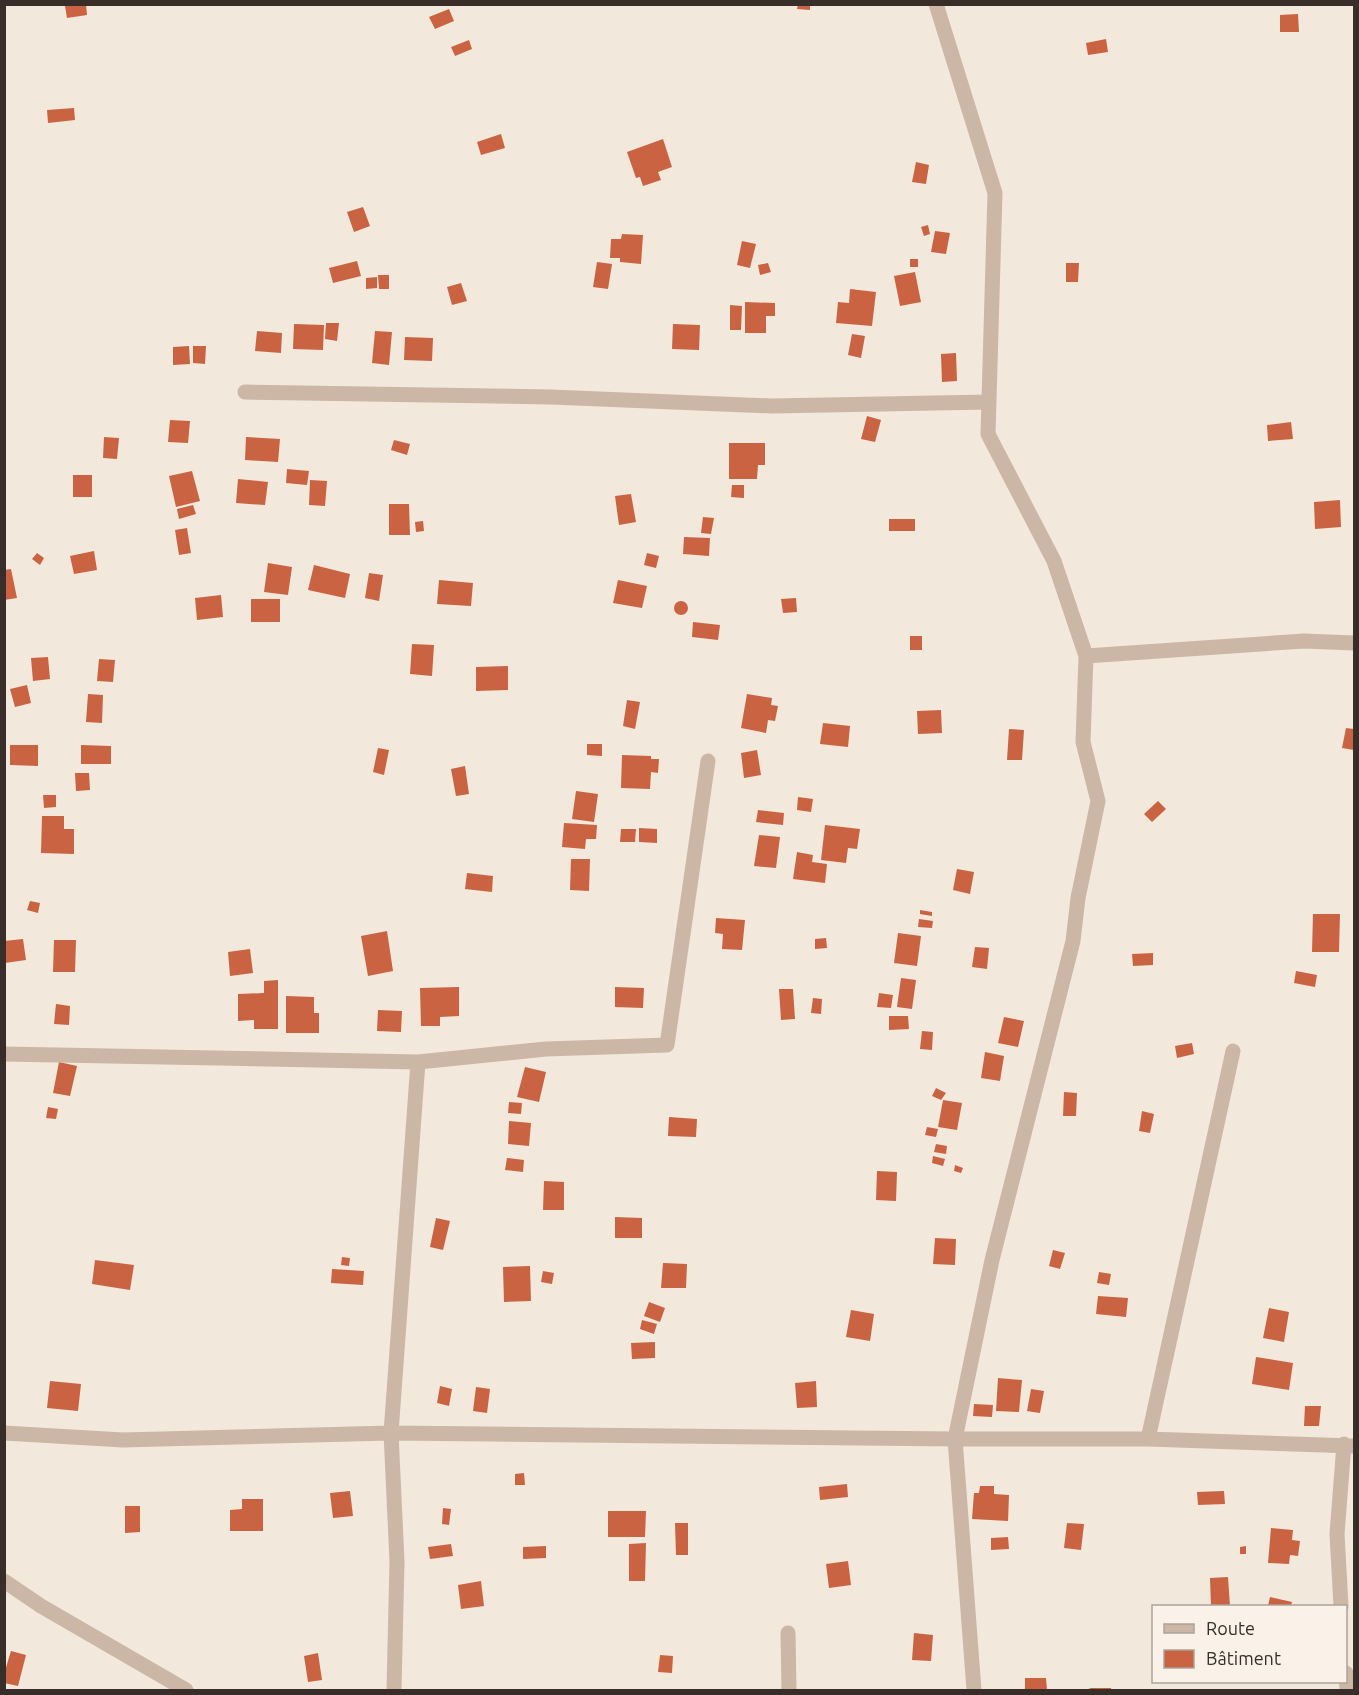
<svg xmlns="http://www.w3.org/2000/svg" width="1359" height="1695" font-family="Ubuntu,sans-serif">
<style>
.building{fill:#ca6342}
.lines{fill:none;stroke-linecap:round;stroke-linejoin:round}
.street{stroke:#ccb7a7;stroke-width:15}
</style>
<rect width="100%" height="100%" fill="#f3e8dc"/>
<path class="building" d="M 86,4 L 87,15 L 67,18 L 65,6 Z
M 798,4 L 810,4 L 810,10 L 797,9 Z
M 449,9 L 454,21 L 435,29 L 429,17 Z
M 1298,14 L 1299,32 L 1280,32 L 1280,15 Z
M 1106,39 L 1108,52 L 1088,55 L 1086,43 Z
M 469,40 L 472,49 L 455,56 L 451,47 Z
M 74,108 L 75,120 L 48,123 L 47,110 Z
M 501,134 L 505,148 L 481,155 L 477,142 Z
M 663,139 L 672,167 L 658,172 L 661,180 L 643,186 L 640,177 L 636,178 L 627,152 Z
M 916,162 L 929,165 L 926,184 L 912,182 Z
M 363,207 L 370,226 L 354,232 L 347,212 Z
M 928,225 L 930,234 L 924,236 L 921,227 Z
M 935,231 L 950,233 L 946,254 L 931,252 Z
M 622,234 L 643,235 L 641,264 L 620,262 L 620,258 L 610,258 L 611,239 L 621,239 Z
M 742,241 L 756,244 L 750,268 L 737,265 Z
M 910,259 L 918,259 L 918,267 L 910,267 Z
M 357,261 L 361,276 L 333,283 L 329,268 Z
M 597,262 L 612,264 L 608,289 L 593,287 Z
M 768,263 L 771,272 L 760,275 L 758,265 Z
M 1066,263 L 1079,263 L 1078,282 L 1066,282 Z
M 915,272 L 921,302 L 900,306 L 894,276 Z
M 378,275 L 389,275 L 389,289 L 379,289 Z
M 377,277 L 377,288 L 366,289 L 366,278 Z
M 461,283 L 467,301 L 452,305 L 447,287 Z
M 850,289 L 876,292 L 872,326 L 836,323 L 838,302 L 849,303 Z
M 745,302 L 775,303 L 775,316 L 766,316 L 766,333 L 745,333 Z
M 730,305 L 742,306 L 741,330 L 730,330 Z
M 326,323 L 339,323 L 337,341 L 325,339 Z
M 294,324 L 324,325 L 323,350 L 293,349 Z
M 673,324 L 700,325 L 699,350 L 672,349 Z
M 257,331 L 282,333 L 281,353 L 255,351 Z
M 375,331 L 392,332 L 389,365 L 372,363 Z
M 852,334 L 865,336 L 861,358 L 848,355 Z
M 405,337 L 433,338 L 432,361 L 404,360 Z
M 189,346 L 190,364 L 173,365 L 173,347 Z
M 193,346 L 206,346 L 205,364 L 193,363 Z
M 956,353 L 957,381 L 942,382 L 941,354 Z
M 867,416 L 881,420 L 875,442 L 861,439 Z
M 170,420 L 190,421 L 188,443 L 168,442 Z
M 1291,422 L 1293,439 L 1268,441 L 1267,425 Z
M 104,437 L 119,438 L 117,459 L 103,458 Z
M 246,437 L 280,439 L 278,462 L 245,460 Z
M 394,440 L 410,444 L 407,455 L 391,450 Z
M 729,443 L 765,443 L 765,465 L 758,465 L 757,479 L 729,479 Z
M 287,469 L 309,471 L 307,485 L 286,483 Z
M 192,471 L 200,501 L 176,507 L 169,476 Z
M 73,475 L 92,475 L 92,497 L 73,497 Z
M 238,479 L 268,482 L 265,505 L 236,503 Z
M 310,480 L 327,481 L 325,506 L 309,505 Z
M 732,485 L 744,485 L 744,498 L 731,497 Z
M 631,494 L 636,522 L 619,525 L 615,496 Z
M 1340,500 L 1341,527 L 1315,529 L 1314,502 Z
M 389,504 L 409,504 L 410,535 L 389,535 Z
M 193,505 L 196,514 L 179,519 L 177,509 Z
M 703,517 L 714,518 L 711,534 L 701,533 Z
M 889,519 L 915,519 L 915,531 L 889,531 Z
M 423,521 L 424,531 L 416,532 L 415,522 Z
M 187,528 L 191,553 L 179,555 L 175,530 Z
M 684,537 L 710,538 L 709,556 L 683,554 Z
M 94,551 L 97,570 L 74,574 L 70,556 Z
M 37,553 L 44,558 L 40,565 L 32,559 Z
M 647,553 L 659,556 L 656,568 L 644,565 Z
M 268,563 L 292,567 L 288,595 L 264,592 Z
M 314,565 L 350,574 L 345,598 L 308,590 Z
M 11,569 L 17,598 L 4,600 L 4,570 Z
M 369,573 L 383,575 L 379,601 L 365,598 Z
M 439,580 L 473,583 L 471,606 L 437,604 Z
M 618,580 L 647,586 L 642,608 L 613,603 Z
M 221,595 L 223,617 L 197,620 L 195,598 Z
M 796,598 L 797,612 L 783,613 L 781,599 Z
M 251,599 L 280,599 L 280,622 L 251,622 Z
M674 608a7 7 0 1 1 14 0a7 7 0 1 1-14 0Z
M 693,622 L 720,625 L 718,640 L 692,637 Z
M 910,636 L 922,636 L 922,650 L 910,650 Z
M 412,644 L 434,645 L 432,676 L 410,674 Z
M 48,657 L 50,679 L 33,681 L 31,658 Z
M 99,659 L 115,660 L 113,682 L 97,681 Z
M 508,666 L 508,690 L 476,691 L 476,667 Z
M 27,685 L 31,703 L 15,707 L 10,689 Z
M 88,694 L 103,695 L 102,723 L 86,722 Z
M 747,694 L 772,698 L 771,705 L 778,706 L 775,721 L 768,720 L 766,733 L 741,728 Z
M 627,700 L 640,702 L 635,729 L 623,726 Z
M 941,710 L 942,733 L 918,734 L 917,711 Z
M 823,723 L 850,726 L 848,747 L 820,744 Z
M 1346,728 L 1354,729 L 1354,750 L 1342,748 Z
M 1009,729 L 1024,730 L 1022,760 L 1007,760 Z
M 587,744 L 602,744 L 602,756 L 587,755 Z
M 10,745 L 38,745 L 38,766 L 10,765 Z
M 81,745 L 111,746 L 111,764 L 81,764 Z
M 378,748 L 389,750 L 384,775 L 373,772 Z
M 757,750 L 761,775 L 744,778 L 741,753 Z
M 622,755 L 651,756 L 651,759 L 659,759 L 658,773 L 651,772 L 650,789 L 621,788 Z
M 465,766 L 469,794 L 456,796 L 451,769 Z
M 75,773 L 89,773 L 90,790 L 76,791 Z
M 576,791 L 598,794 L 594,822 L 572,819 Z
M 43,795 L 56,795 L 56,807 L 44,808 Z
M 798,797 L 813,799 L 811,812 L 797,810 Z
M 1158,801 L 1166,809 L 1152,822 L 1144,814 Z
M 758,810 L 784,813 L 783,825 L 756,822 Z
M 42,816 L 64,816 L 64,829 L 74,829 L 74,854 L 41,853 Z
M 564,823 L 597,825 L 596,839 L 586,839 L 585,849 L 562,847 Z
M 825,825 L 860,829 L 857,849 L 848,848 L 846,863 L 821,860 Z
M 639,828 L 657,829 L 657,843 L 639,842 Z
M 621,829 L 636,829 L 635,842 L 620,842 Z
M 759,835 L 780,837 L 776,868 L 754,866 Z
M 797,852 L 813,855 L 812,862 L 827,864 L 825,883 L 793,879 Z
M 571,859 L 590,859 L 589,891 L 570,890 Z
M 957,869 L 974,872 L 970,894 L 953,890 Z
M 467,873 L 493,876 L 492,892 L 465,889 Z
M 30,901 L 40,903 L 38,913 L 27,910 Z
M 920,910 L 932,912 L 932,916 L 920,914 Z
M 1313,914 L 1340,914 L 1339,952 L 1312,952 Z
M 716,918 L 745,920 L 742,950 L 722,949 L 723,934 L 715,933 Z
M 919,919 L 933,921 L 932,928 L 918,927 Z
M 387,931 L 393,971 L 368,976 L 361,936 Z
M 898,933 L 921,936 L 917,966 L 894,963 Z
M 826,938 L 827,948 L 815,949 L 815,939 Z
M 23,939 L 26,960 L 5,963 L 4,941 Z
M 54,940 L 76,940 L 75,972 L 53,972 Z
M 975,947 L 989,948 L 987,969 L 972,967 Z
M 250,949 L 253,973 L 230,976 L 228,952 Z
M 1153,953 L 1153,965 L 1133,966 L 1132,954 Z
M 1296,971 L 1317,975 L 1315,987 L 1294,983 Z
M 901,978 L 916,980 L 912,1009 L 897,1007 Z
M 278,980 L 278,1029 L 254,1029 L 254,1020 L 238,1021 L 238,994 L 264,993 L 264,981 Z
M 459,987 L 459,1016 L 440,1017 L 440,1026 L 421,1026 L 420,988 Z
M 615,987 L 644,988 L 643,1008 L 615,1007 Z
M 779,989 L 793,989 L 795,1019 L 781,1020 Z
M 879,993 L 893,995 L 891,1008 L 877,1007 Z
M 286,996 L 314,997 L 314,1013 L 319,1013 L 319,1033 L 286,1033 Z
M 813,998 L 822,999 L 821,1014 L 811,1013 Z
M 56,1004 L 70,1006 L 69,1025 L 54,1024 Z
M 378,1010 L 402,1011 L 401,1032 L 377,1031 Z
M 889,1016 L 908,1016 L 909,1029 L 889,1030 Z
M 1004,1017 L 1024,1021 L 1018,1047 L 998,1043 Z
M 922,1031 L 933,1032 L 932,1050 L 920,1049 Z
M 1192,1043 L 1194,1054 L 1177,1058 L 1175,1046 Z
M 985,1052 L 1004,1056 L 1000,1081 L 981,1078 Z
M 59,1062 L 77,1066 L 70,1096 L 53,1093 Z
M 525,1067 L 546,1072 L 539,1102 L 517,1097 Z
M 936,1088 L 946,1093 L 941,1100 L 932,1096 Z
M 1064,1092 L 1077,1093 L 1076,1116 L 1063,1116 Z
M 943,1100 L 962,1103 L 957,1130 L 938,1127 Z
M 509,1102 L 522,1103 L 521,1114 L 508,1113 Z
M 48,1107 L 58,1109 L 56,1119 L 46,1118 Z
M 1142,1111 L 1154,1114 L 1150,1133 L 1139,1131 Z
M 669,1117 L 697,1119 L 696,1137 L 668,1136 Z
M 509,1121 L 531,1123 L 529,1146 L 508,1144 Z
M 927,1127 L 938,1129 L 936,1137 L 925,1135 Z
M 936,1144 L 947,1146 L 946,1154 L 934,1152 Z
M 933,1156 L 945,1159 L 943,1166 L 932,1163 Z
M 507,1158 L 524,1160 L 523,1172 L 505,1170 Z
M 955,1165 L 963,1168 L 961,1173 L 954,1171 Z
M 877,1171 L 897,1172 L 896,1201 L 876,1200 Z
M 544,1181 L 564,1182 L 564,1210 L 543,1210 Z
M 615,1217 L 642,1218 L 642,1238 L 615,1238 Z
M 436,1218 L 450,1221 L 443,1250 L 430,1247 Z
M 935,1238 L 956,1239 L 955,1265 L 933,1264 Z
M 1053,1250 L 1065,1253 L 1060,1269 L 1049,1266 Z
M 342,1257 L 350,1258 L 349,1266 L 341,1265 Z
M 95,1260 L 134,1265 L 130,1290 L 92,1284 Z
M 663,1263 L 687,1264 L 686,1288 L 661,1288 Z
M 530,1266 L 531,1301 L 504,1302 L 503,1267 Z
M 332,1269 L 364,1271 L 363,1285 L 331,1283 Z
M 543,1271 L 554,1273 L 552,1284 L 541,1282 Z
M 1099,1272 L 1111,1274 L 1109,1285 L 1097,1283 Z
M 1098,1296 L 1128,1298 L 1126,1317 L 1096,1314 Z
M 649,1302 L 665,1308 L 660,1322 L 644,1316 Z
M 1269,1308 L 1289,1312 L 1284,1342 L 1263,1338 Z
M 851,1310 L 874,1314 L 870,1341 L 846,1337 Z
M 642,1320 L 657,1324 L 654,1334 L 640,1329 Z
M 655,1342 L 655,1358 L 632,1359 L 631,1343 Z
M 1256,1357 L 1293,1363 L 1289,1390 L 1252,1384 Z
M 998,1378 L 1022,1380 L 1019,1412 L 996,1411 Z
M 50,1381 L 81,1384 L 78,1411 L 47,1408 Z
M 816,1381 L 817,1407 L 797,1408 L 795,1383 Z
M 440,1386 L 452,1389 L 449,1406 L 437,1403 Z
M 476,1387 L 490,1389 L 487,1413 L 473,1411 Z
M 1031,1389 L 1044,1391 L 1040,1413 L 1027,1411 Z
M 974,1404 L 993,1405 L 992,1417 L 973,1416 Z
M 1305,1406 L 1321,1406 L 1319,1426 L 1304,1426 Z
M 524,1473 L 525,1485 L 515,1485 L 515,1474 Z
M 847,1484 L 848,1497 L 820,1500 L 819,1487 Z
M 980,1486 L 994,1486 L 994,1494 L 1009,1495 L 1008,1521 L 972,1519 L 974,1493 L 979,1493 Z
M 350,1491 L 353,1516 L 333,1518 L 330,1493 Z
M 1224,1491 L 1225,1504 L 1198,1505 L 1197,1492 Z
M 242,1499 L 263,1499 L 263,1531 L 230,1531 L 230,1510 L 242,1509 Z
M 125,1506 L 140,1506 L 140,1532 L 125,1533 Z
M 443,1508 L 451,1509 L 449,1525 L 442,1524 Z
M 608,1511 L 646,1511 L 645,1537 L 608,1537 Z
M 675,1523 L 688,1523 L 688,1555 L 676,1555 Z
M 1067,1523 L 1084,1524 L 1081,1550 L 1064,1548 Z
M 1271,1528 L 1293,1530 L 1292,1540 L 1300,1541 L 1298,1556 L 1290,1555 L 1289,1564 L 1268,1563 Z
M 1008,1537 L 1009,1549 L 991,1550 L 991,1538 Z
M 646,1543 L 645,1581 L 629,1581 L 629,1544 Z
M 451,1544 L 453,1556 L 430,1559 L 428,1547 Z
M 546,1546 L 546,1558 L 523,1559 L 523,1547 Z
M 1246,1546 L 1246,1554 L 1240,1554 L 1240,1547 Z
M 848,1561 L 851,1585 L 829,1588 L 826,1564 Z
M 1228,1577 L 1230,1606 L 1211,1606 L 1210,1578 Z
M 481,1581 L 484,1606 L 461,1609 L 458,1585 Z
M 1270,1597 L 1292,1602 L 1291,1606 L 1268,1606 Z
M 914,1633 L 933,1635 L 931,1661 L 912,1660 Z
M 11,1651 L 26,1655 L 18,1686 L 4,1683 L 4,1674 Z
M 318,1653 L 322,1680 L 308,1682 L 304,1656 Z
M 660,1655 L 673,1656 L 672,1673 L 658,1672 Z
M 1025,1678 L 1046,1678 L 1047,1690 L 1025,1690 Z
M 1090,1688 L 1111,1688 L 1111,1690 L 1089,1690 Z"/>
<g class="lines">
<path class="street" d="M 936,4 L 995,193 L 988,434 L 1054,561 L 1086,656 L 1304,641 L 1354,643
M 245,392 L 551,397 L 772,406 L 989,402
M 4,1054 L 418,1062
M 4,1433 L 123,1440 L 391,1433 L 955,1439 L 1148,1439 L 1354,1446
M 1148,1439 L 1233,1051
M 4,1581 L 41,1606 L 186,1690
M 1341,1606 L 1337,1534 L 1344,1444
M 788,1633 L 789,1690
M 1346,1673 L 1347,1690
M 394,1690 L 397,1561 L 391,1433 L 418,1062 L 546,1049 L 667,1045 L 708,761
M 974,1690 L 955,1439 L 992,1260 L 1073,941 L 1078,898 L 1098,801 L 1083,742 L 1086,656"/>
</g>
<rect width="1359" height="1695" fill="none" stroke="#382d28" stroke-width="12"/>
<rect x="1152" y="1605" width="195" height="78" fill="#faf2e8" stroke="#aca39b" stroke-width="1.5"/>
<rect x="1164" y="1624" width="30" height="9" fill="#ccb7a7" stroke="#aca39b" stroke-width="1.5"/>
<text x="1206" y="1635" font-size="18" fill="#382d28">Route</text>
<rect x="1164" y="1650" width="30" height="18" fill="#ca6342" stroke="#aca39b" stroke-width="1.5"/>
<text x="1206" y="1665" font-size="18" fill="#382d28">Bâtiment</text>
</svg>
